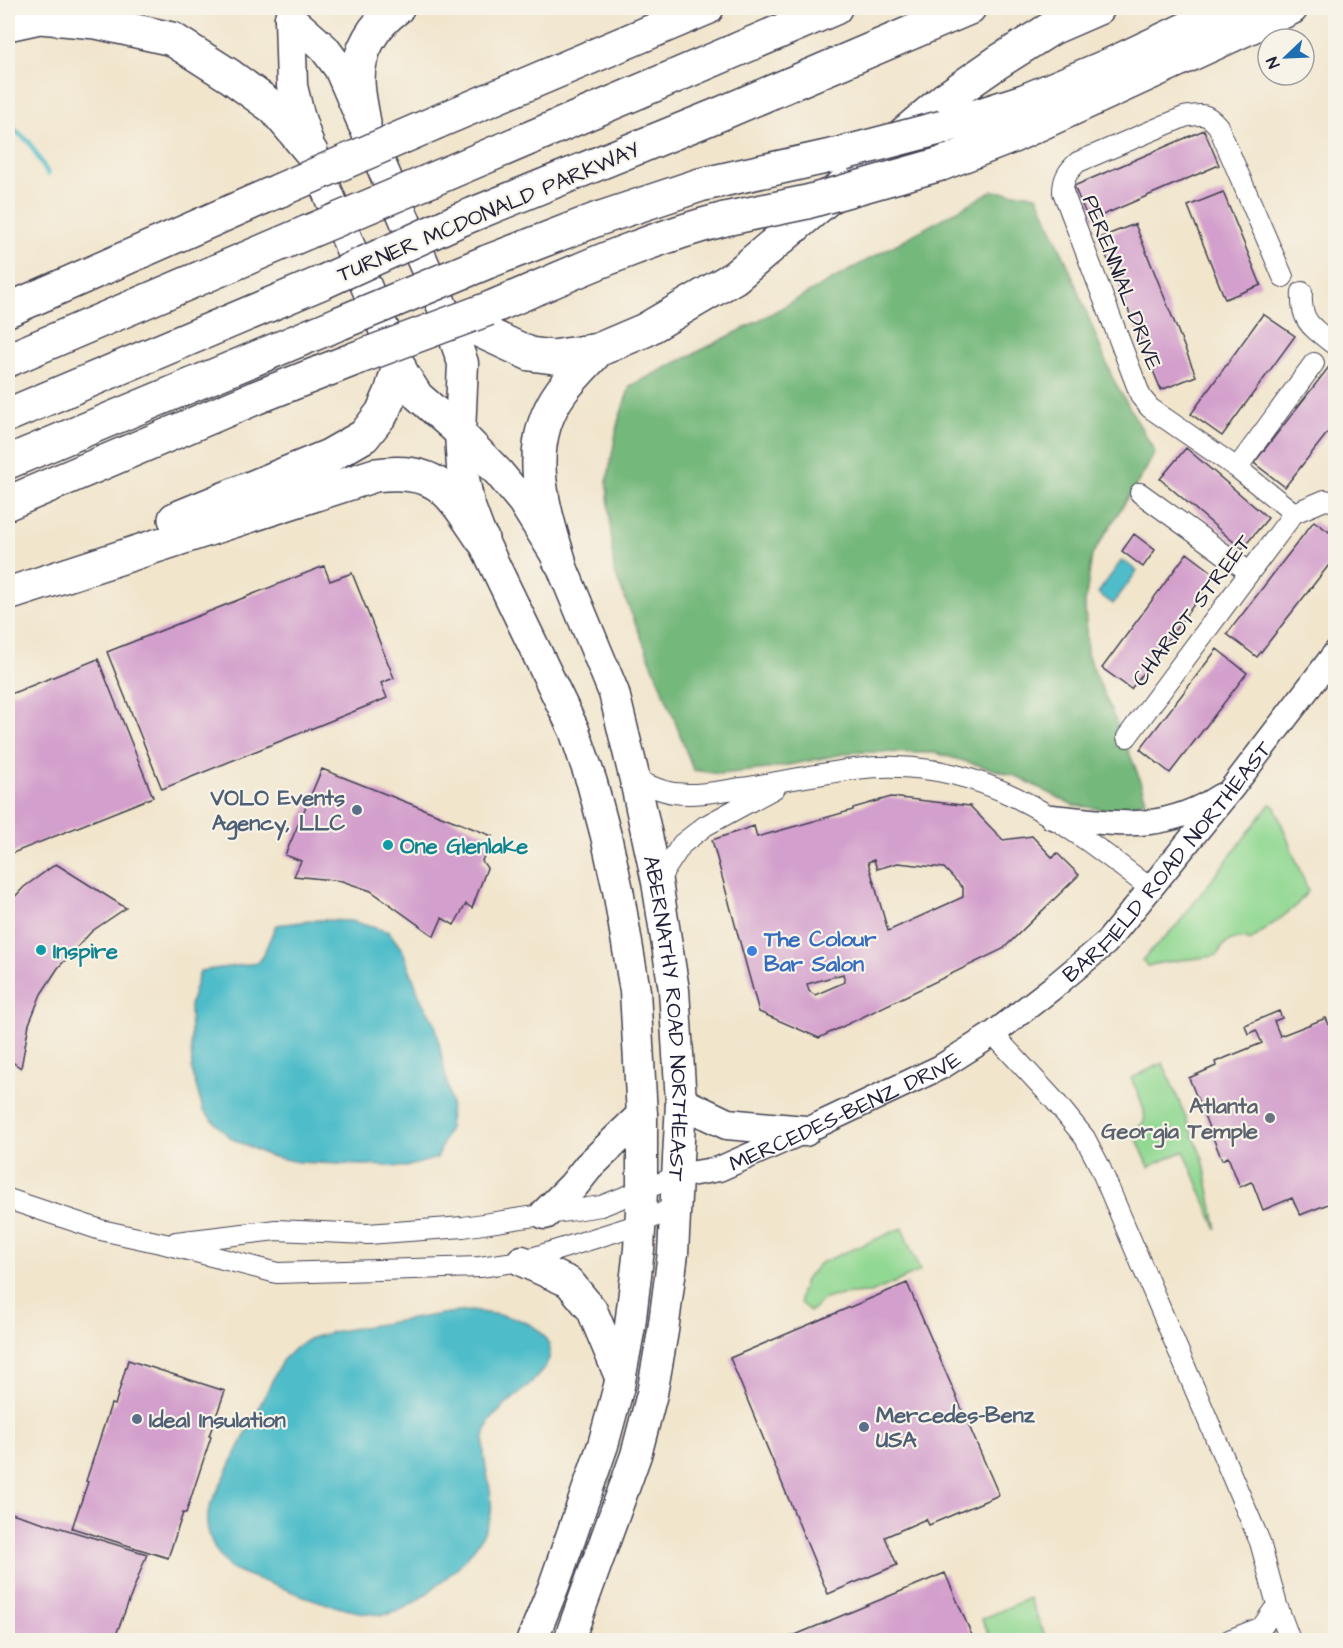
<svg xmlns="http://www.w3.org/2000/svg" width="1343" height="1648" font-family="'Architects Daughter',sans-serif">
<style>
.green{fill:#91d892;stroke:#5a7d66;stroke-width:1.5}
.forest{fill:#74b87c;stroke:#4b6d5c;stroke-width:1.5}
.water{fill:#50bdc9;stroke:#397082;stroke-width:1.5}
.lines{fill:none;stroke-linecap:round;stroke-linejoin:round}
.stream{stroke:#50bdc9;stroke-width:5}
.building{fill:#d39fcc;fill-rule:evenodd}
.minor-casing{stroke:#413f51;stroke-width:22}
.tertiary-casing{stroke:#413f51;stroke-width:27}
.primary-casing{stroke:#413f51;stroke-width:33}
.motorway-casing{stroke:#413f51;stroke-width:36}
.minor{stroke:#fff;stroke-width:20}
.tertiary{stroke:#fff;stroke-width:24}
.primary{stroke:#fff;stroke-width:30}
.motorway{stroke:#fff;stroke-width:33}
.motorway-bridge-casing{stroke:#413f51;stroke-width:36;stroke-linecap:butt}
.motorway-bridge{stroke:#fff;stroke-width:33}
.service-dot{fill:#5c6f8a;stroke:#f7f3e8;stroke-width:2}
.culture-dot{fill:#0f9aa8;stroke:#f7f3e8;stroke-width:2}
.shop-dot{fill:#3f7fe0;stroke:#f7f3e8;stroke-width:2}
.worship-dot{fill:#6b7280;stroke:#f7f3e8;stroke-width:2}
.labels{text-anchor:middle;stroke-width:4.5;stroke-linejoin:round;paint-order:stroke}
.street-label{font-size:22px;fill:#22223b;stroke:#f7f3e8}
.service-label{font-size:22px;font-weight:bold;fill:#4e5e75;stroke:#f7f3e8;text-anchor:start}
.culture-label{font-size:22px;font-weight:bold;fill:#0d838f;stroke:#f7f3e8;text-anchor:start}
.shop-label{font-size:22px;font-weight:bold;fill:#366cbe;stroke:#f7f3e8;text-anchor:start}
.worship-label{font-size:22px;font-weight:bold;fill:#5b616d;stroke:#f7f3e8;text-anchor:end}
</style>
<rect width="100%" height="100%" fill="#f7f3e8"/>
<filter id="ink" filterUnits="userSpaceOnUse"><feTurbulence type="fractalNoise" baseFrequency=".0167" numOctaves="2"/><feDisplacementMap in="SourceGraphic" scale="12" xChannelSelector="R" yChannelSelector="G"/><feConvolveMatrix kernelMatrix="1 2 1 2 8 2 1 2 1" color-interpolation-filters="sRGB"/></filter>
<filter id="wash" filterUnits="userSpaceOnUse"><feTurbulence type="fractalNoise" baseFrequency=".008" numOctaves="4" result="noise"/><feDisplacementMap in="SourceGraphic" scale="24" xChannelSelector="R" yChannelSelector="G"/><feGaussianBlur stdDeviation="1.35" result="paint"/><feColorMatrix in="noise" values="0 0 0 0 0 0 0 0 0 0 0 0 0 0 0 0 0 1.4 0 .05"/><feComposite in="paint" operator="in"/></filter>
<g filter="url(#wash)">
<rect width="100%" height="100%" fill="#f1e5cc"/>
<path class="green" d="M 1270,804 L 1275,807 L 1308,891 L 1294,908 L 1250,941 L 1247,939 C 1234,937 1222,941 1218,955 C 1195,960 1171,959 1148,966 L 1142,960 L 1178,924 Z
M 1163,1063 L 1203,1159 L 1217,1230 L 1184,1151 L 1149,1167 L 1133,1130 C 1137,1128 1143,1125 1144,1121 C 1148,1112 1135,1087 1131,1078 Z
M 902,1228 L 920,1271 L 871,1293 C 860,1293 830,1295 821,1301 C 817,1305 816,1308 810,1311 L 800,1303 L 800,1296 L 805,1280 L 820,1263 Z
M 1029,1598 L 1047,1640 L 992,1640 L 982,1619 Z"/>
<path class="forest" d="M 992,191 L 1037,195 L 1069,268 L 1112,377 L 1155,452 L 1146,469 L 1092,555 L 1085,603 L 1087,654 L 1136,769 L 1146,800 L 1116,811 L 1073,805 L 1016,776 L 936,753 L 854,752 L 768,769 L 720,774 L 693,770 L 672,713 L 614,571 L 607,482 L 618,422 L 630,386 L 745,328 Z"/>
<path class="water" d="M 1122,560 L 1137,571 L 1113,604 L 1098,593 Z
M 319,920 L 351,921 L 389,932 L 403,951 L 421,1000 L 435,1023 L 451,1103 L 449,1127 L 437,1158 L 406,1167 L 298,1162 L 269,1156 L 230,1138 L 203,1110 L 192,1071 L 190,1005 L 200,971 L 257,963 L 263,955 L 276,925 Z
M 472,1311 C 498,1315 535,1316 548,1343 C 562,1371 501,1401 489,1423 C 474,1450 495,1484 491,1513 C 488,1534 465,1562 448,1576 C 432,1589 413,1607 392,1613 C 361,1623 266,1581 231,1569 C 219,1557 208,1540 207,1523 C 206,1518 209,1513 209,1508 L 282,1361 L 295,1348 L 309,1339 L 332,1332 L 448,1313 Z"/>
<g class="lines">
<path class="stream" d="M 8,124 L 29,142 L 48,174"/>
</g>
<g id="blocks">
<path class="building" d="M 1204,130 L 1219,165 L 1089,221 L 1074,186 Z
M 1223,192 L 1261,285 L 1225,299 L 1188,206 Z
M 1135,224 L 1196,376 L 1161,390 L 1099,238 Z
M 1263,314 L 1295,336 L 1222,436 L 1191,414 Z
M 1332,363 L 1336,366 L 1336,422 L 1285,487 L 1254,463 Z
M 1186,448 L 1268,518 L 1242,549 L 1160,479 Z
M 1314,521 L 1336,537 L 1336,556 L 1257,657 L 1227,634 Z
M 1134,534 L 1155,550 L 1143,567 L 1122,551 Z
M 1187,553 L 1216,575 L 1131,689 L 1102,668 Z
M 324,566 L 330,581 L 352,573 L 394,678 L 381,683 L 387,698 L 162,789 L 107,652 Z
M 1217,649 L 1247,673 L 1170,773 L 1140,749 Z
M 98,659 L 153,797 L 8,855 L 8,695 Z
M 322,769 L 492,836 L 482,861 L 487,868 L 472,908 L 466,904 L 454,925 L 442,918 L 434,936 L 371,891 L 342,881 L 294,876 L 301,861 L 285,855 Z
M 891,797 L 970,806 L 1003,840 L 1032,836 L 1053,858 L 1057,853 L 1079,875 L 1003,949 L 819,1038 L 759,1012 L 712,840 L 754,826 L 757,837 L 853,810 L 853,808 ZM 874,860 L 877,869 L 898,863 L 944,868 L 963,888 L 963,897 L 888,931 L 868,862 ZM 843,974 L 845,982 L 815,995 L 809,991 L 807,984 Z
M 56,864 L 126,908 L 92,931 L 58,968 L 41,994 L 29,1024 L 21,1068 L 8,1059 L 8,904 L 24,887 Z
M 1279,1011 L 1282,1018 L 1274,1021 L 1280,1036 L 1326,1018 L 1336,1041 L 1336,1201 L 1300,1215 L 1292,1198 L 1263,1210 L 1253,1184 L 1251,1182 L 1240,1187 L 1228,1157 L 1222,1160 L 1189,1078 L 1216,1066 L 1215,1062 L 1262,1043 L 1256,1030 L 1248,1034 L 1245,1025 Z
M 907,1283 L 999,1495 L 929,1525 L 926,1519 L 885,1537 L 897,1565 L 828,1594 L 730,1358 Z
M 128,1360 L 225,1391 L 209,1436 L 211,1437 L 186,1513 L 183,1513 L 168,1558 L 72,1528 L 88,1482 L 86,1481 L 111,1404 L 115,1405 Z
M 8,1512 L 147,1554 L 114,1640 L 8,1640 Z
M 945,1573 L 974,1640 L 783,1640 Z"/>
</g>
</g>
<g filter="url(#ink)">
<use href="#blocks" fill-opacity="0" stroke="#413f51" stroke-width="1.5"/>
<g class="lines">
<g class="minor-casing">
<path id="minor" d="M 1283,277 L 1218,126 C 1206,112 1201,114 1184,117 L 1078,162 C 1068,171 1063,178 1063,192 L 1141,397 L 1150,408 L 1237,468 L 1294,513
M 1302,292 C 1300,323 1313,328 1336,346
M 1237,468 L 1314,363
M 1140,493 L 1249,572
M 1127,737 L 1294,513 L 1325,500 L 1336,502
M 635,780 C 647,784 662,792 674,793 C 697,796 720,791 742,788 C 780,782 817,774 855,769 C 976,753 1061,819 1151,889
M 657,882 L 682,844 L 705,826 L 775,788
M 993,1034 L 1055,1101 L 1085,1138 L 1099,1165 L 1260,1542 L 1277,1605 L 1290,1640
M 8,1199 L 101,1230 L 165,1244 L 277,1273 L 480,1267 L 522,1261 L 640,1224 L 676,1206
M 176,1242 L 276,1230 L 368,1234 L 463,1227 L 601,1206 L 678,1176
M 1229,1640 L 1262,1627 L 1277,1605"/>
</g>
<g class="tertiary-casing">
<g id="tertiary">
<path d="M 1052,817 C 1115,823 1162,834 1220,796"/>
<path id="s1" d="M 678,1176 L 719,1169 L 805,1131 L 941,1067 L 993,1034 L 1051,989 L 1106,943 L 1232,788 L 1336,652"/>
</g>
</g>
<g class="primary-casing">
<g id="primary">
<path id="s2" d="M 290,18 L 292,86 L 299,115 L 311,152 L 399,366 L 418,396 L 460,433 L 499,473 L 523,502 L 559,560 L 614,693 L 635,780 L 657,882 L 674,990 L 681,1102 L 673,1253 L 663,1331 L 652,1394 L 636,1455 L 569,1640"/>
<path d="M 290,18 L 324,48 L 339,68 L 446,315 L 463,363 L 460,433 L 462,468 L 469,504 L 482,539 L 574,730 L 592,783 L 606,836 L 618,890 L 635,991 L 642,1115 L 642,1191 L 639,1249 L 630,1326 L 619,1386 L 603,1445 L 553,1588 L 532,1640"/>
<path d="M 681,1102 L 727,1124 L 805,1131"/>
<path d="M 545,1214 L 573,1186 L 588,1167 L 642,1115"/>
<path d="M 522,1261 L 569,1282 L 592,1310 L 620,1377"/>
</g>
</g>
<g class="motorway-casing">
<path id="motorway" d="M 8,24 L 40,17 L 96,22 L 172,39 L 230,76 L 274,108 L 311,152
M 437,122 L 707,8
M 364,123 C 362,109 358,94 358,80 C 358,50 374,25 397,8
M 943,127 L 1024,101 L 1112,64 L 1231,8
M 941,164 L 1013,136 L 1291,8
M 429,181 L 835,8
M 459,220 L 720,114 L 969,8
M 487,262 L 598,219 L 700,185 L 844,153
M 488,309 C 566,276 643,240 725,219
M 8,310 L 280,190
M 446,315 L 530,354 L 553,357 L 598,350 L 645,330 L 735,277 L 945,99 L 998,62 L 1052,28 L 1098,8
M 8,360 L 308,232
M 8,415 L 323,282
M 8,462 L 340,323
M 8,503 L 255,398 L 357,358
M 175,519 L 329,456 L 364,436 L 382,413 L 391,393 L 399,366
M 559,560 C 542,504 523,444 561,392 C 572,377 586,364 598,350
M 8,594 L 375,475 C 439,467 450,492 482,539"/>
</g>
<use href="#minor" class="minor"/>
<use href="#tertiary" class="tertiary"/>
<use href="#primary" class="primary"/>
<use href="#motorway" class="motorway"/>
<g class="motorway-bridge-casing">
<path id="motorway-bridge" d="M 844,153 L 943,127
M 280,190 L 437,122
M 725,219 L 807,202 L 941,164
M 308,232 L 429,181
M 323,282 L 459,220
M 340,323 L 487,262
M 357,358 L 488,309"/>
</g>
<use href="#motorway-bridge" class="motorway-bridge"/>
</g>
</g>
<g class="service-dot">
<circle cx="357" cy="810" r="6"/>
<circle cx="137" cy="1419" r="6"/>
<circle cx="864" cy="1427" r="6"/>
</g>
<g class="culture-dot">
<circle cx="388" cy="845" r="6"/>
<circle cx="41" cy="950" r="6"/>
</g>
<circle class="shop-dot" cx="752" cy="951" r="6"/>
<circle class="worship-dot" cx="1270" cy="1118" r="6"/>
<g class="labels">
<g class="street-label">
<text transform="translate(488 211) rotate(-23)" y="8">TURNER MCDONALD PARKWAY</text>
<text transform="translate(1123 282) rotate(69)" y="8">PERENNIAL DRIVE</text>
<text transform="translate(1191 610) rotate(-53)" y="8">CHARIOT STREET</text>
<text dy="8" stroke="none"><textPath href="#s1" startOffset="594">BARFIELD ROAD NORTHEAST</textPath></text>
<text dy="8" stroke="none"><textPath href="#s2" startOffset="1096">ABERNATHY ROAD NORTHEAST</textPath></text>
<text dy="8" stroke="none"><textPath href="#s1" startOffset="180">MERCEDES-BENZ DRIVE</textPath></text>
</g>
<g class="service-label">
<text x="345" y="805" text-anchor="end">VOLO Events<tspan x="345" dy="25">Agency, LLC</tspan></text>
<text x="876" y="1422">Mercedes-Benz<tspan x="876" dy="25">USA</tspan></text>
<text x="149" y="1427">Ideal Insulation</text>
</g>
<g class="culture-label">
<text x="400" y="853">One Glenlake</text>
<text x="53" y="958">Inspire</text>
</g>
<g class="shop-label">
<text x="764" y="946">The Colour<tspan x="764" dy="25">Bar Salon</tspan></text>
</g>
<g class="worship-label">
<text x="1258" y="1113">Atlanta<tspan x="1258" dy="25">Georgia Temple</tspan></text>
</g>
</g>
<rect width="1343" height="1648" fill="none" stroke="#f7f3e8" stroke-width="30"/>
<g transform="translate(1286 57) rotate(247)"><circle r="28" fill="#f7f3e8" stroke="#a29fa3" stroke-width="1.5"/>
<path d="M0-4.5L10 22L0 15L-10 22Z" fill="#1f6fb2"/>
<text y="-9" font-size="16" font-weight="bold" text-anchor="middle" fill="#22223b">N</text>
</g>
</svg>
